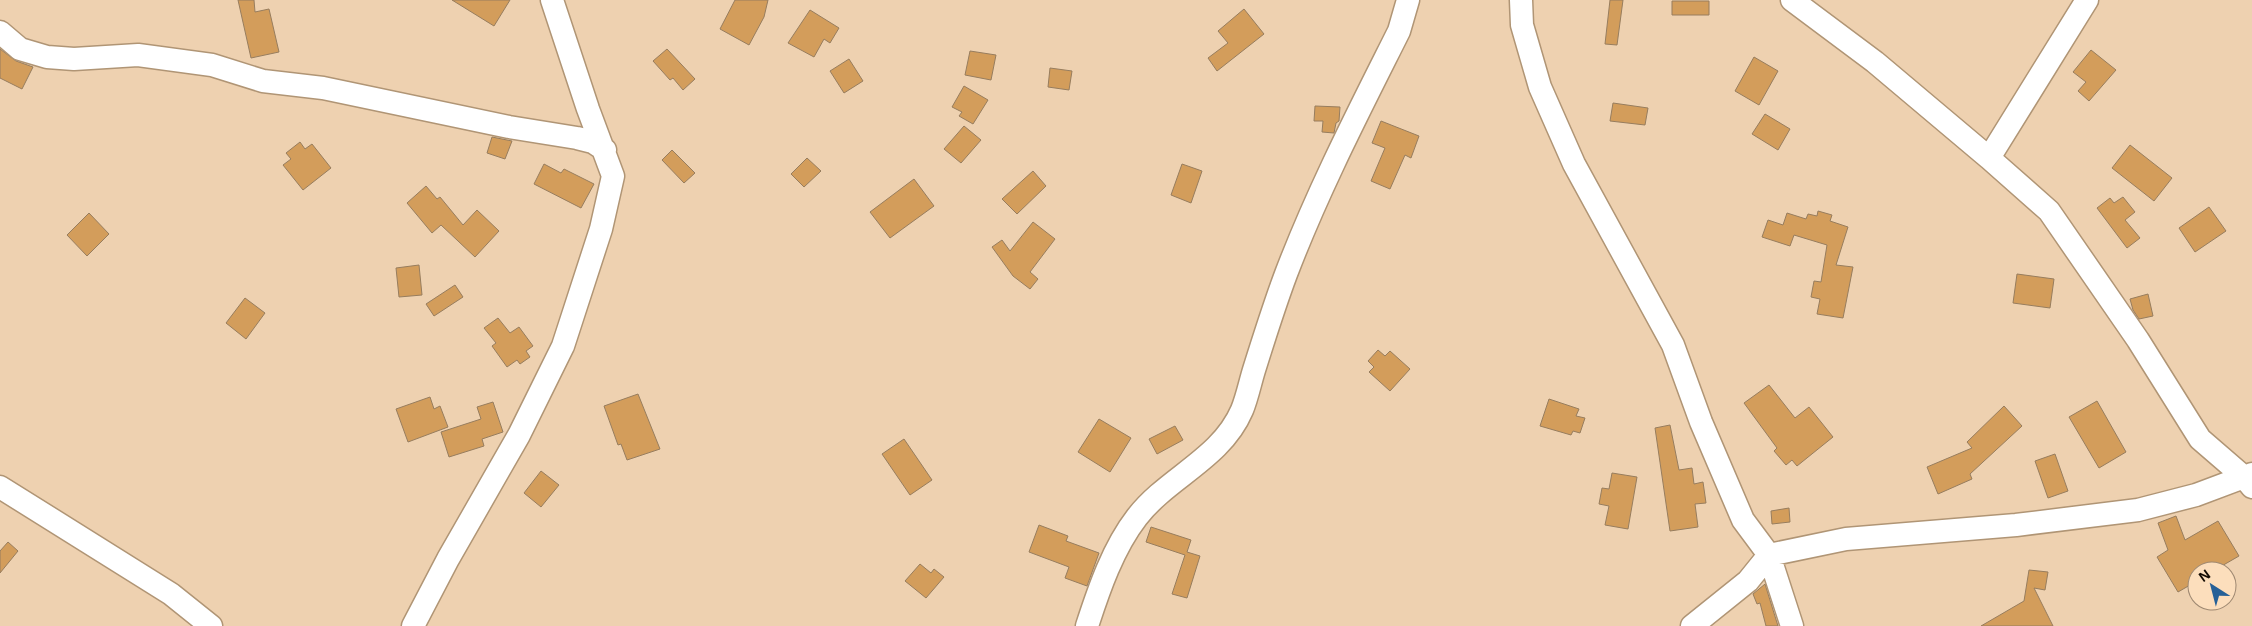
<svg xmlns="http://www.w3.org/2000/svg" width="2252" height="626" font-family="Arial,sans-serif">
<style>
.building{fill:#d39d5b;stroke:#977d5e}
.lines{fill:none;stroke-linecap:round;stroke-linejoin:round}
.minor-casing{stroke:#b09575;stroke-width:25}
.minor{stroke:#fff;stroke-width:22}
</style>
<rect width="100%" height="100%" fill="#eed1b0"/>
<path class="building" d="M 238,0 L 254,0 L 255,12 L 269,9 L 279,52 L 251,58 Z
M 452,0 L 510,0 L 494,26 Z
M 735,0 L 768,0 L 764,17 L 749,45 L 720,29 Z
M 1610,0 L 1623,0 L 1617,45 L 1605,44 Z
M 1672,1 L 1709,1 L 1709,15 L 1672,15 Z
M 1244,9 L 1264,34 L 1217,71 L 1208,58 L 1228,43 L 1218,31 Z
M 810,10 L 839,28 L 830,43 L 824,39 L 814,57 L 788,43 Z
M 0,49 L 16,61 L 33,67 L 22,89 L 0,78 Z
M 667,49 L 695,79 L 683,90 L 673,78 L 670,80 L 653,61 Z
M 2091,50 L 2116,70 L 2089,101 L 2078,91 L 2086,82 L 2073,72 Z
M 970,51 L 996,55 L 991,80 L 965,75 Z
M 1754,57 L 1778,71 L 1759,105 L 1735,91 Z
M 849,59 L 863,81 L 844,93 L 830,71 Z
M 1050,68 L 1072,71 L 1069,90 L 1048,87 Z
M 964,86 L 988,100 L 973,124 L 959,116 L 962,112 L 952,107 Z
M 1613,103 L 1648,108 L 1645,125 L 1610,121 Z
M 1315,106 L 1340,107 L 1339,121 L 1336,123 L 1334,133 L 1322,132 L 1323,121 L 1314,121 Z
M 1765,114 L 1790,129 L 1778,150 L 1752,134 Z
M 1381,121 L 1419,136 L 1411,158 L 1405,155 L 1390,189 L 1371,181 L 1385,148 L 1372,143 Z
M 964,126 L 981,140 L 961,163 L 944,149 Z
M 492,137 L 512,141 L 505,159 L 487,153 Z
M 300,142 L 305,149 L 312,144 L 331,168 L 303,190 L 283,165 L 291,159 L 286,153 Z
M 2130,145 L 2172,178 L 2154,201 L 2112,168 Z
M 672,150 L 695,173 L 684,183 L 662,160 Z
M 807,158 L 821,171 L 804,187 L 791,174 Z
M 544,164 L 561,173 L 564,169 L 594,184 L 581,208 L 534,184 Z
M 1182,164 L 1202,171 L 1191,203 L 1171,195 Z
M 1033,171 L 1046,186 L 1017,214 L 1002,199 Z
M 914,179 L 934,206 L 890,238 L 870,212 Z
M 426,186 L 437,199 L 440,197 L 463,225 L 477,210 L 499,231 L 475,257 L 441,225 L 432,233 L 407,203 Z
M 2123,197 L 2135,212 L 2125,220 L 2140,238 L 2127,248 L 2097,208 L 2110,198 L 2114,203 Z
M 2209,207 L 2226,231 L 2195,252 L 2179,228 Z
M 1818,211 L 1832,215 L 1830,221 L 1848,227 L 1836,265 L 1853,267 L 1843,318 L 1817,314 L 1820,299 L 1811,297 L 1814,281 L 1821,282 L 1827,245 L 1794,235 L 1790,246 L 1762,237 L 1768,220 L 1783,225 L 1787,213 L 1806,219 L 1808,214 L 1817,216 Z
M 89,213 L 109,234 L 87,256 L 67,235 Z
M 1033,222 L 1055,239 L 1030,272 L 1038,279 L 1030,289 L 1013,276 L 992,247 L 1002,240 L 1010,251 Z
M 419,265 L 422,295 L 399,297 L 396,268 Z
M 2017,274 L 2054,279 L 2050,308 L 2013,303 Z
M 455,285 L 463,297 L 434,316 L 426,304 Z
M 2148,294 L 2153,316 L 2139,319 L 2133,310 L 2130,299 Z
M 245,298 L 265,313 L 246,339 L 226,323 Z
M 498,318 L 510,333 L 519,327 L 533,346 L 526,351 L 530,357 L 520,364 L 517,360 L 507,367 L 492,346 L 496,343 L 484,328 Z
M 1378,350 L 1385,356 L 1390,351 L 1410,369 L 1390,391 L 1369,372 L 1374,367 L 1368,361 Z
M 1769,385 L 1795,418 L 1809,407 L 1833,437 L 1797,466 L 1792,460 L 1786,465 L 1774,451 L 1777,448 L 1744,403 Z
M 638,394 L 660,449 L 627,460 L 621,444 L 618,445 L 604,406 Z
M 430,397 L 434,409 L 440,406 L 448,427 L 408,442 L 396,409 Z
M 1549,399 L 1579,409 L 1576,416 L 1585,418 L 1580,433 L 1573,431 L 1571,435 L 1540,426 Z
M 2097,401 L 2126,452 L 2099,468 L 2069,417 Z
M 493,402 L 503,432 L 482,439 L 484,446 L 449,457 L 441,432 L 481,419 L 477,407 Z
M 2004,406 L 2022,426 L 1970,474 L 1972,479 L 1938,494 L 1927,467 L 1972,448 L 1967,442 Z
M 1099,419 L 1131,438 L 1110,472 L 1078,452 Z
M 1670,425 L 1679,470 L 1692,468 L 1694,484 L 1703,482 L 1706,503 L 1695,504 L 1698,527 L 1670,531 L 1655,428 Z
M 1175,426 L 1183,440 L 1157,454 L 1149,439 Z
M 904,439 L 932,480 L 910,495 L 882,454 Z
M 2055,454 L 2068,491 L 2048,498 L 2035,461 Z
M 541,471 L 559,485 L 541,507 L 524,493 Z
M 1612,473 L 1637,477 L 1628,529 L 1605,525 L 1609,506 L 1599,504 L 1602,488 L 1609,489 Z
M 1789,508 L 1790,522 L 1772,524 L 1771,511 Z
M 2176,516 L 2185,540 L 2218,521 L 2239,556 L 2213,571 L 2197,571 L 2197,581 L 2178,592 L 2157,557 L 2168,550 L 2158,523 Z
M 1039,525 L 1068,536 L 1066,541 L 1099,553 L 1087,586 L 1065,578 L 1069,567 L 1029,552 Z
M 1151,527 L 1191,540 L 1187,552 L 1200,556 L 1187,598 L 1172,594 L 1185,555 L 1146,542 Z
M 8,542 L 18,551 L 0,573 L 0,551 Z
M 920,564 L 931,573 L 934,569 L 944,577 L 926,598 L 905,581 Z
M 2029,570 L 2048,572 L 2045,590 L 2034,588 L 2053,626 L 1981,626 L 2024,601 Z
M 1765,584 L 1778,626 L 1766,626 L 1760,603 L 1757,604 L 1753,594 Z"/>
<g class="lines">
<g class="minor-casing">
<path id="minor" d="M 1521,0 L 1522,25 L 1540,87 L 1574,164 L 1673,345 L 1701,422 L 1743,520 L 1769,555 L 1792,626
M 1792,0 L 1875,62 L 1989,158 L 2049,211 L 2138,340 L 2200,439 L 2244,477 L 2252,487
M 0,32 L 20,49 L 47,57 L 74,59 L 138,55 L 212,65 L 263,81 L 323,88 L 509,127 L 577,138 L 593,142 L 605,150
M 1989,158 L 2087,0
M 0,487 L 171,594 L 211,626
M 413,626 L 448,559 L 519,435 L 563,346 L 601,229 L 613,176 L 588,109 L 552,0
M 1087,626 C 1099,589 1113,548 1137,517 C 1168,477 1221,459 1242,410 C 1247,398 1250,383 1254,370 C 1264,338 1274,306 1286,274 C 1318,190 1359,111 1399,31 L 1408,0
M 1692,626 L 1748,581 L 1769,555 L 1846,539 L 2016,525 L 2138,510 L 2196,495 L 2252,474"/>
</g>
<use href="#minor" class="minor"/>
</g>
<g transform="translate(2212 586) rotate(324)"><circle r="24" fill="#fcdebc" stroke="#9f8972"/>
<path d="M0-4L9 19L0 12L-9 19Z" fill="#266097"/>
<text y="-8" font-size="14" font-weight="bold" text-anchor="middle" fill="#130a02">N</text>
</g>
</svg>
